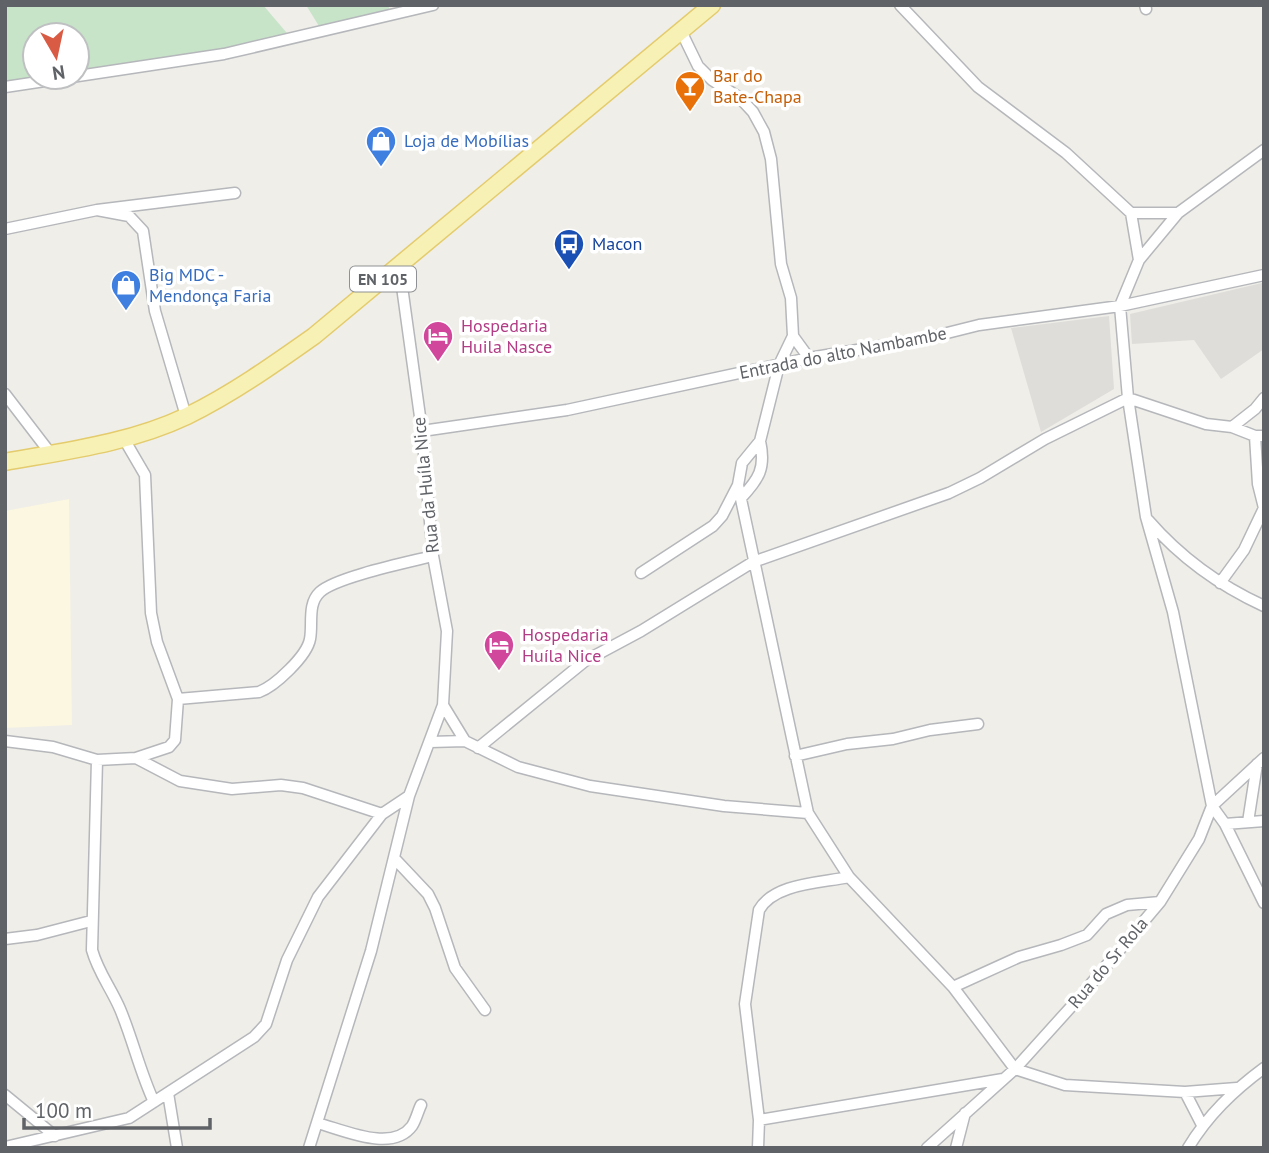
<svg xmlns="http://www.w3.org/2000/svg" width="1269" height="1153" font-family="'PT Sans',sans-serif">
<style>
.commercial{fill:#fbf7e1}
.industrial{fill:#deddda}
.green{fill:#c7e4c9;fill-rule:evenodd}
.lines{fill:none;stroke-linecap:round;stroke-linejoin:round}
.minor-casing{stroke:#b5b7bb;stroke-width:13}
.primary-casing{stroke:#e4cb6c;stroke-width:19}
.minor{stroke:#fff;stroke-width:10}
.primary{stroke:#f7f1b5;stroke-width:16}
.labels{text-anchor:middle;stroke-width:7;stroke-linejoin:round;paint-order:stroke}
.shield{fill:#fff;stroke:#8f9194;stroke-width:2}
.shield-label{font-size:16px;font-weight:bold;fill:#5f6266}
.food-label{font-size:18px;fill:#c56008;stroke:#fff;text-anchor:start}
.shop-label{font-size:18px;fill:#366cbe;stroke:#fff;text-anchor:start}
.transit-label{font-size:18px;fill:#164399;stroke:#fff;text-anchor:start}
.hotel-label{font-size:18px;fill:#b23c85;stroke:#fff;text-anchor:start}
.street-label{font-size:18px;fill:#5f6266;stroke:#fff}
</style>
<rect width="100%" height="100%" fill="#efeee8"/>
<path class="commercial" d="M 69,499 L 72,725 L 5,728 L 5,511 Z"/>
<path class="industrial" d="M 1262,283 L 1264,285 L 1264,349 L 1221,379 L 1194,340 L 1132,344 L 1130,314 Z
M 1109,316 L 1114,389 L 1041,432 L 1011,328 Z"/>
<path class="green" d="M 5,5 L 263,5 L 292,39 L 224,54 L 5,87 ZM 35,35 L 77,35 L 77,77 L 35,77 Z
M 306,5 L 388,5 L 391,14 L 322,31 Z"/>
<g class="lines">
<g class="minor-casing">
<path id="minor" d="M 900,5 L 978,87 L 1066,153 L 1131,213 L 1139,260
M 1145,5 L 1146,9
M 681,31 L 698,66 L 712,80 L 740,98 L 753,112 L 764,132 L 771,159 L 781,264 L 791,298 L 793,336 L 779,365 L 760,441 L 742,463 L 738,485 L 808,813 L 849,877 L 953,987 L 1015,1069 L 1065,1085 L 1185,1092 L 1237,1088
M 5,87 L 224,54 L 433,5
M 1264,150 L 1178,213 L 1139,260 L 1120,306 L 1128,398 L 1146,517 L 1173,612 L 1212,806 L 1225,824 L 1264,903
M 97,210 L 129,216 L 143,231 L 155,311 L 186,416
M 1131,213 L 1178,213
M 5,229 L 97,210 L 235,193
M 793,336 L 809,358
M 5,394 L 51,454
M 1232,427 L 1255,409 L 1264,398
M 422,431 L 567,410 L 809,358 L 923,339 L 979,325 L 1120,306 L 1264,275
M 1255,436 L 1258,484 L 1264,508
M 741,498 C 759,479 766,468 760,441
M 1148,520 C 1181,558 1218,585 1264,606
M 641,573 L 713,526 L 722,516 L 738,485
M 1220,583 L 1244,550 L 1264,508
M 178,699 L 259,692 C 275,686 307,656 310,639 C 313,624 307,604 320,592 C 336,577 409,562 433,556
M 443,705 L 465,741 L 518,767 L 590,786 L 724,806 L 808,813
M 5,741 L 53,747 L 97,760 L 136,758 L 169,747 L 175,740 L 178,699 L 157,642 L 151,613 L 145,475 L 124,439
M 430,742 L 465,741
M 478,748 L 585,661 L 641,631 L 753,562 L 949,493 L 980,478 L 1045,439 L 1128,398 L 1206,424 L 1232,427 L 1255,436 L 1264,436
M 795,756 L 847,744 L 893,739 L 930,730 L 978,724
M 136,758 L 180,781 L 232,789 L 281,785 L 303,788 L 382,814
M 97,760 L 92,950 C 98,972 111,988 120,1009 C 133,1040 140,1072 154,1102
M 1248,822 L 1257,764
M 1225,824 L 1264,821
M 395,859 L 428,894 L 435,908 L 455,968 L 485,1010
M 5,939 L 37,935 L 91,921
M 953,987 L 1019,957 L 1061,945 L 1087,935 L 1106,914 L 1127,905 L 1160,902
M 1185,1092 L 1202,1125
M 168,1093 L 177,1148
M 5,1095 L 55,1136
M 759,1120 L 1003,1079
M 317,1123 C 344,1130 392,1153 412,1126 C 416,1120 418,1111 421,1105
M 5,1147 L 129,1118 L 254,1037 L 266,1024 L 287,960 L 318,897 L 382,814 L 409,796
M 309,1148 L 371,951 L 409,796 L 443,705 L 447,631 L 433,556 L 422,431 L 399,265
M 758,1148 L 759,1120 L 745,1004 L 759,910 C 774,883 821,883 849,877
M 927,1148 L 1015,1069 L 1079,998 L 1160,902 L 1199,839 L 1212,806 L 1264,758
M 956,1148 L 965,1113
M 1188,1148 C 1208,1115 1233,1091 1264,1068"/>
</g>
<g class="primary-casing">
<path id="primary" d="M 5,462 C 66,451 130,443 187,416 C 232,394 273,365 314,336 L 712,5"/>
</g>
<use href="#minor" class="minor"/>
<use href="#primary" class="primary"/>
</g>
<defs>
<g id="bar-pin" transform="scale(1.575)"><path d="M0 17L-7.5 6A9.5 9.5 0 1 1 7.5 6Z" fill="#e8710a" stroke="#fff"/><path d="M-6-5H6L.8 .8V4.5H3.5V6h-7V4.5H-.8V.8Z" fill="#fff"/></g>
<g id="shop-pin" transform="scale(1.575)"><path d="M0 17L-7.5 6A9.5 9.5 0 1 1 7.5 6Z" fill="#3f7fe0" stroke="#fff"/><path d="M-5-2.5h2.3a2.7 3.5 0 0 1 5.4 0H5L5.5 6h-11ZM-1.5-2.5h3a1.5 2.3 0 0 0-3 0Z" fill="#fff"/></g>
<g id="bus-pin" transform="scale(1.575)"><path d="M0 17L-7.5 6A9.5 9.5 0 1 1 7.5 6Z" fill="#1a4fb4" stroke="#fff"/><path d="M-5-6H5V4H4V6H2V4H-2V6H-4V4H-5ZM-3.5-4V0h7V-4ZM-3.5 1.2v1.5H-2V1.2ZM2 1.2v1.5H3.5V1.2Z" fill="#fff"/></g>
<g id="hotel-pin" transform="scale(1.575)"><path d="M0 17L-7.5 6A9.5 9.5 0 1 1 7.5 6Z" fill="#d1479c" stroke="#fff"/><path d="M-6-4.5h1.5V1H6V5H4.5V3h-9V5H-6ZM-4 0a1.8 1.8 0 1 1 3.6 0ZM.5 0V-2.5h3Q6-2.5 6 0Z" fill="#fff"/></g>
</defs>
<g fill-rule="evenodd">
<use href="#bar-pin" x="690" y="86"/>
<use href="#shop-pin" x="381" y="141"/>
<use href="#bus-pin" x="569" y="244"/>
<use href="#shop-pin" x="126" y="285"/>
<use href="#hotel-pin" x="438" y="336"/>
<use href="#hotel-pin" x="499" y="645"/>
</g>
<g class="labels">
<rect class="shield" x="350" y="266.5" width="66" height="25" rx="5"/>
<g class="shield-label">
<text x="383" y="285">EN 105</text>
</g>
<g class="food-label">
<text x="713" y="82">Bar do<tspan x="713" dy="21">Bate-Chapa</tspan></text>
</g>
<g class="shop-label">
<text x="404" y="147">Loja de Mobílias</text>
<text x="149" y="281">Big MDC -<tspan x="149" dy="21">Mendonça Faria</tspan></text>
</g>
<g class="transit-label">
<text x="592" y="250">Macon</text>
</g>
<g class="hotel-label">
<text x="461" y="332">Hospedaria<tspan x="461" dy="21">Huila Nasce</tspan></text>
<text x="522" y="641">Hospedaria<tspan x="522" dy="21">Huíla Nice</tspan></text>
</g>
<g class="street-label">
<text transform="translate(843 353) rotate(-11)" y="6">Entrada do alto Nambambe</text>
<text transform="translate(426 485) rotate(-96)" y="6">Rua da Huíla Nice</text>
<text transform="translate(1108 963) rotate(-50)" y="6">Rua do Sr Rola</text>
</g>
</g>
<rect width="1269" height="1153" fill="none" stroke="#5f6266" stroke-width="14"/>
<g transform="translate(56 56) rotate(171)"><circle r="33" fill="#ffffff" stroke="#bfc0c2" stroke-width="2"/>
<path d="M0-5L12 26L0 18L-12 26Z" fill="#d95b44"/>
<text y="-10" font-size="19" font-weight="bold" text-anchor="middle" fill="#5f6266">N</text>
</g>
<path d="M24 1118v10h186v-10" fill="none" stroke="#5f6266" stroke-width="3.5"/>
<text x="35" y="1118" font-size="21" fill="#5f6266" stroke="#ffffff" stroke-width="5" paint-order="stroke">100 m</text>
</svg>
